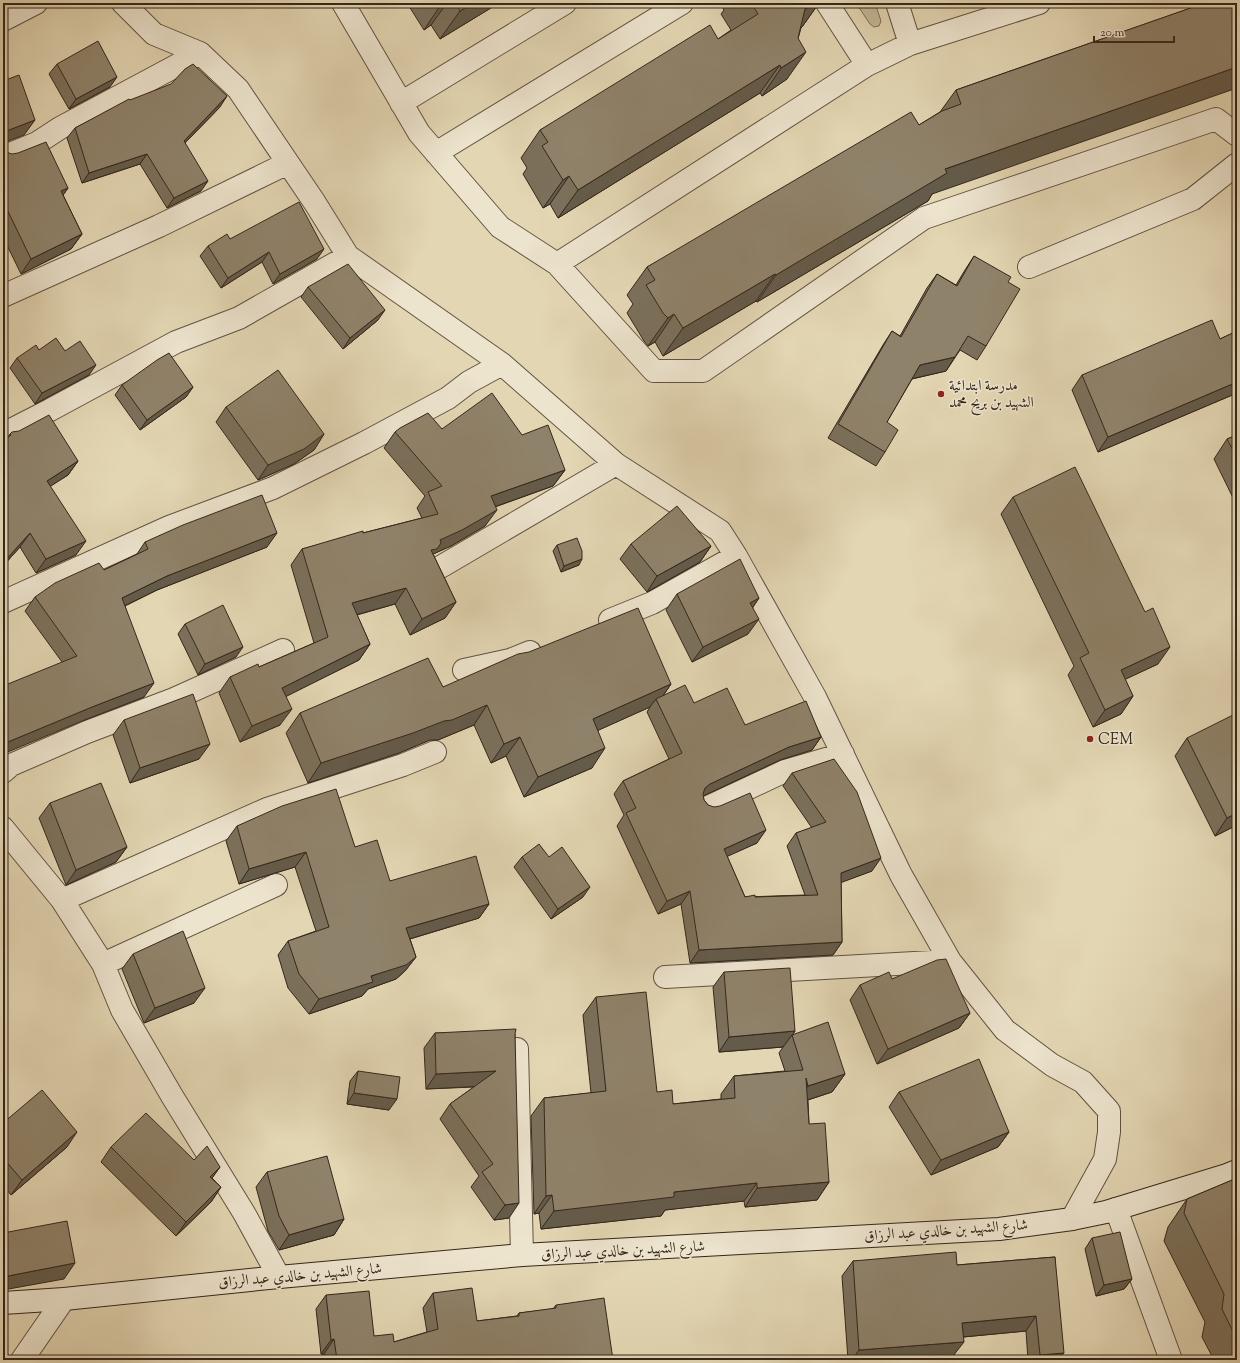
<svg xmlns="http://www.w3.org/2000/svg" width="1240" height="1363" font-family="'Sorts Mill Goudy',Amiri,serif">
<style>
.green{fill:#c5b899;stroke:#7d705a}
.lines{fill:none;stroke-linecap:round;stroke-linejoin:round}
.street-casing{stroke:#605341;stroke-width:24}
.secondary-casing{stroke:#35271b;stroke-width:24}
.street{stroke:#ede4ce;stroke-width:22}
.secondary{stroke:#ede4ce;stroke-width:22}
.wall{fill:#7b705b;stroke:#35271b}
.shaded-wall{fill:#645b4a;stroke:#35271b}
.building{fill:#8f826a;stroke:#35271b}
.poi-dot{fill:#8f2418;stroke:#ede4ce;stroke-width:1.5}
.labels{text-anchor:middle;stroke-width:3;stroke-linejoin:round;paint-order:stroke}
.poi-label{font-size:15px;fill:#35271b;stroke:#ede4ce;text-anchor:start}
.street-label{font-size:15px;fill:#35271b;stroke:#ede4ce}
</style>
<rect width="100%" height="100%" fill="#e3d6b3"/>
<filter id="stains"><feTurbulence type="fractalNoise" baseFrequency=".005" numOctaves="4"/><feColorMatrix values="0 0 0 0 .2 0 0 0 0 .09 0 0 0 0 .02 0 0 0 .5 -.17"/></filter>
<radialGradient id="worn" r=".72"><stop offset=".6" stop-color="#630" stop-opacity="0"/><stop offset="1" stop-color="#630" stop-opacity=".3"/></radialGradient>
<path class="green" d="M 856,3 L 875,3 L 881,21 L 879,26 L 874,27 L 870,24 Z"/>
<g class="lines">
<g class="street-casing">
<path id="street" d="M 123,3 L 154,34 L 200,53 L 238,89 L 315,203 L 348,256 L 502,364 L 616,464 L 720,531 L 736,556 L 815,697 L 901,875 L 950,961 L 1005,1030 L 1052,1065 L 1083,1082 L 1109,1111 L 1109,1132 L 1105,1159 L 1072,1219
M 343,3 L 419,133 L 500,227 L 557,264 L 654,371 L 703,371 L 924,218 L 1216,119 L 1237,135
M 827,3 L 867,65
M 897,3 L 910,44
M 3,20 L 36,3
M 401,103 L 565,3
M 436,153 L 682,3
M 3,157 L 37,143 L 60,128 L 200,53
M 557,264 L 867,65 L 910,44 L 1039,3
M 1029,267 L 1193,199 L 1237,164
M 3,296 L 159,226 L 288,163
M 3,434 L 50,410 L 176,342 L 239,318 L 348,256
M 437,569 L 616,464
M 3,602 L 169,527 L 273,488 L 364,443 L 448,398 L 469,382 L 502,364
M 610,620 L 652,603 L 736,556
M 464,670 L 510,660 L 530,652
M 3,772 L 11,765 L 87,732 L 174,699 L 283,650
M 706,808 L 785,771 L 843,754
M 3,828 L 62,900 L 103,964 L 122,1010 L 172,1096 L 244,1213 L 279,1277
M 62,900 L 267,809 L 403,765 L 435,752
M 103,964 L 276,885
M 665,977 L 950,961
M 517,1049 L 522,1255
M 1116,1209 L 1171,1360
M 22,1360 L 64,1299"/>
</g>
<g class="secondary-casing">
<path id="secondary" d="M 3,1303 L 64,1299 L 279,1277 L 522,1255 L 999,1229 L 1072,1219 L 1106,1212 L 1227,1175 L 1237,1171"/>
</g>
<use href="#street" class="street"/>
<use href="#secondary" class="secondary"/>
</g>
<path class="wall" d="M 407,3 L 499,3 L 440,39 L 431,25 L 424,30 Z
M 720,3 L 819,3 L 802,27 L 801,28 L 787,79 L 762,96 L 760,93 L 558,218 L 550,204 L 543,208 L 523,174 L 527,168 L 521,158 L 540,130 L 718,39 L 731,30 L 721,14 L 724,10 Z
M 1205,3 L 932,194 L 928,201 L 757,302 L 756,301 L 663,356 L 655,342 L 648,346 L 644,341 L 627,313 L 633,304 L 627,295 L 647,267 L 919,125 L 940,112 L 956,90 Z
M 57,64 L 110,87 L 69,109 L 49,74 Z
M 130,100 L 220,107 L 185,143 L 201,191 L 167,208 L 140,164 L 82,183 L 67,138 L 75,128 Z
M 3,148 L 6,152 L 68,188 L 63,195 L 82,234 L 71,249 L 21,274 L 3,237 Z
M 230,239 L 317,259 L 273,284 L 262,262 L 221,288 L 200,256 L 208,246 Z
M 974,256 L 1008,282 L 986,346 L 977,360 L 960,350 L 946,371 L 912,379 L 887,422 L 885,452 L 876,466 L 828,438 L 883,345 L 892,331 L 900,336 L 927,288 L 937,274 L 956,285 L 965,270 Z
M 308,287 L 378,320 L 343,349 L 301,297 Z
M 1237,331 L 1237,393 L 1098,452 L 1072,390 L 1082,375 L 1220,339 Z
M 39,350 L 65,351 L 89,375 L 35,404 L 10,368 L 17,358 Z
M 122,385 L 193,387 L 186,397 L 140,430 L 115,395 Z
M 226,407 L 324,434 L 314,450 L 294,464 L 258,480 L 216,422 Z
M 442,429 L 522,435 L 565,470 L 553,486 L 495,507 L 485,526 L 451,546 L 433,554 L 456,602 L 445,618 L 410,635 L 395,604 L 357,615 L 370,644 L 359,660 L 286,696 L 280,725 L 240,742 L 219,693 L 230,677 L 259,667 L 314,643 L 291,565 L 302,549 L 363,533 L 422,518 L 417,508 L 425,496 L 384,448 L 395,432 Z
M 10,434 L 78,461 L 68,475 L 50,486 L 76,555 L 36,573 L 20,547 L 3,566 L 3,441 L 7,438 Z
M 1237,435 L 1237,506 L 1214,459 L 1227,439 Z
M 1013,497 L 1158,664 L 1125,679 L 1133,696 L 1121,714 L 1093,727 L 1068,675 L 1074,666 L 1001,514 Z
M 145,542 L 267,547 L 157,590 L 125,606 L 144,697 L 82,721 L 62,662 L 25,611 L 35,597 L 104,570 L 137,554 Z
M 631,544 L 711,546 L 700,562 L 647,592 L 620,559 Z
M 557,545 L 579,565 L 561,572 L 553,551 Z
M 677,594 L 759,598 L 753,607 L 748,634 L 692,662 L 666,610 Z
M 185,624 L 236,657 L 198,675 L 178,634 Z
M 671,684 L 663,696 L 694,703 L 745,725 L 821,737 L 812,750 L 780,760 L 703,796 L 704,800 L 708,805 L 757,843 L 727,856 L 745,897 L 805,895 L 787,846 L 796,833 L 812,828 L 783,786 L 792,773 L 872,871 L 841,882 L 842,942 L 833,955 L 690,963 L 681,904 L 658,914 L 617,826 L 624,815 L 614,794 L 623,781 L 669,759 L 647,712 L 650,707 L 598,730 L 592,768 L 524,797 L 506,756 L 491,763 L 474,725 L 438,740 L 430,740 L 399,753 L 308,783 L 286,733 L 300,713 L 443,687 Z
M 124,720 L 199,759 L 130,783 L 113,735 Z
M 1187,738 L 1237,825 L 1215,836 L 1175,756 Z
M 50,803 L 127,847 L 116,862 L 66,885 L 39,818 Z
M 237,826 L 355,847 L 390,881 L 489,904 L 479,918 L 410,939 L 416,957 L 405,971 L 396,979 L 368,989 L 362,996 L 309,1014 L 288,988 L 278,955 L 288,941 L 316,931 L 295,867 L 239,884 L 226,841 Z
M 522,857 L 583,897 L 551,919 L 514,867 Z
M 133,954 L 194,1003 L 144,1023 L 122,969 Z
M 724,972 L 795,1031 L 793,1034 L 845,1074 L 832,1092 L 808,1100 L 809,1124 L 829,1182 L 817,1200 L 745,1207 L 744,1201 L 665,1210 L 661,1216 L 541,1229 L 539,1213 L 534,1214 L 531,1116 L 544,1098 L 591,1093 L 583,1015 L 596,997 L 657,1092 L 673,1104 L 721,1099 L 721,1094 L 734,1076 L 785,1071 L 779,1053 L 783,1047 L 719,1052 L 713,987 Z
M 892,979 L 970,1013 L 959,1028 L 877,1064 L 850,1000 L 860,985 Z
M 435,1033 L 515,1034 L 509,1218 L 494,1220 L 471,1187 L 479,1176 L 440,1119 L 450,1104 L 474,1087 L 426,1089 L 424,1048 Z
M 358,1071 L 389,1110 L 347,1104 L 350,1081 Z
M 899,1092 L 1009,1132 L 998,1147 L 931,1175 L 889,1107 Z
M 3,1123 L 67,1147 L 11,1195 L 3,1185 Z
M 111,1147 L 194,1160 L 220,1167 L 212,1178 L 221,1187 L 211,1202 L 176,1236 L 101,1162 Z
M 267,1172 L 344,1219 L 334,1235 L 279,1250 L 268,1231 L 256,1187 Z
M 1237,1178 L 1237,1360 L 1214,1360 L 1202,1337 L 1205,1322 L 1164,1241 L 1168,1227 L 1187,1199 Z
M 1092,1238 L 1132,1279 L 1124,1289 L 1096,1296 L 1085,1249 Z
M 1055,1257 L 1058,1360 L 1028,1360 L 1026,1331 L 963,1337 L 953,1356 L 910,1360 L 848,1360 L 842,1276 L 853,1261 L 957,1265 Z
M 433,1293 L 477,1321 L 517,1316 L 519,1313 L 553,1309 L 556,1305 L 613,1360 L 325,1360 L 324,1354 L 321,1354 L 316,1309 L 326,1295 L 374,1336 L 394,1342 L 427,1332 L 423,1308 Z"/>
<path class="shaded-wall" d="M 3,3 L 9,3 L 3,6 Z
M 442,3 L 447,3 L 431,25 L 424,30 Z
M 473,3 L 499,3 L 440,39 L 460,11 Z
M 816,3 L 819,3 L 802,27 L 786,37 L 805,9 Z
M 806,52 L 787,79 L 762,96 L 781,68 Z
M 780,65 L 760,93 L 558,218 L 578,190 Z
M 1237,67 L 1237,88 L 932,194 L 928,201 L 757,302 L 776,275 L 945,169 Z
M 117,77 L 110,87 L 69,109 L 76,99 Z
M 227,96 L 220,107 L 177,151 L 184,141 Z
M 35,120 L 24,135 L 3,143 L 3,135 L 4,134 L 9,130 Z
M 147,154 L 140,164 L 82,183 L 89,173 Z
M 569,176 L 550,204 L 543,208 L 563,180 Z
M 208,181 L 201,191 L 167,208 L 174,198 Z
M 68,188 L 57,204 L 61,191 Z
M 82,234 L 71,249 L 21,274 L 31,259 Z
M 324,249 L 317,259 L 273,284 L 280,274 Z
M 269,252 L 262,262 L 221,288 L 228,278 Z
M 775,274 L 756,301 L 663,356 L 683,328 Z
M 385,310 L 378,320 L 343,349 L 350,338 Z
M 674,314 L 655,342 L 648,346 L 668,318 Z
M 955,357 L 946,371 L 911,379 L 920,365 Z
M 96,365 L 89,375 L 35,404 L 42,393 Z
M 1237,382 L 1237,393 L 1098,452 L 1108,437 Z
M 193,387 L 186,397 L 140,430 L 147,420 Z
M 324,434 L 314,450 L 294,464 L 258,480 L 268,465 Z
M 78,461 L 68,475 L 37,495 L 47,481 Z
M 565,470 L 553,486 L 480,512 L 491,496 Z
M 497,510 L 485,526 L 451,546 L 433,554 L 426,565 L 431,550 L 440,540 Z
M 30,533 L 20,547 L 3,566 L 3,563 Z
M 277,533 L 267,547 L 157,590 L 112,612 L 122,598 L 167,576 Z
M 86,541 L 76,555 L 36,573 L 46,559 Z
M 711,546 L 700,562 L 647,592 L 657,576 Z
M 582,559 L 579,565 L 561,572 L 564,566 Z
M 406,588 L 395,604 L 341,619 L 352,603 Z
M 759,598 L 749,613 L 750,603 Z
M 456,602 L 445,618 L 410,635 L 422,619 Z
M 759,619 L 748,634 L 692,662 L 703,647 Z
M 370,644 L 359,660 L 271,704 L 282,688 Z
M 243,647 L 236,657 L 198,675 L 205,664 Z
M 1170,647 L 1158,664 L 1109,687 L 1121,670 Z
M 154,683 L 144,697 L 82,721 L 3,754 L 3,744 L 92,707 Z
M 671,684 L 658,703 L 656,699 L 650,707 L 579,739 L 593,719 Z
M 1133,696 L 1121,714 L 1093,727 L 1105,710 Z
M 487,705 L 474,725 L 438,740 L 430,740 L 399,753 L 308,783 L 321,763 Z
M 292,709 L 280,725 L 240,742 L 252,726 Z
M 520,737 L 506,756 L 491,763 L 504,744 Z
M 821,737 L 812,750 L 780,760 L 701,797 L 705,788 L 710,784 L 789,747 Z
M 210,744 L 199,759 L 130,783 L 140,768 Z
M 605,748 L 592,768 L 524,797 L 538,777 Z
M 1237,813 L 1237,825 L 1215,836 L 1227,818 Z
M 766,830 L 757,843 L 715,862 L 724,849 Z
M 127,847 L 116,862 L 66,885 L 76,870 Z
M 306,852 L 295,867 L 239,884 L 249,869 Z
M 881,858 L 872,871 L 832,886 L 841,873 Z
M 590,887 L 583,897 L 551,919 L 558,909 Z
M 690,891 L 681,904 L 658,914 L 667,901 Z
M 489,904 L 479,918 L 396,943 L 406,928 Z
M 842,942 L 833,955 L 690,963 L 699,950 Z
M 416,957 L 405,971 L 396,979 L 368,989 L 362,996 L 309,1014 L 319,999 Z
M 205,988 L 194,1003 L 144,1023 L 155,1008 Z
M 970,1013 L 959,1028 L 877,1064 L 888,1049 Z
M 795,1031 L 792,1036 L 792,1035 L 783,1047 L 719,1052 L 729,1037 Z
M 496,1071 L 485,1086 L 426,1089 L 436,1074 Z
M 845,1074 L 832,1092 L 795,1104 L 808,1086 Z
M 354,1093 L 397,1099 L 389,1110 L 347,1104 Z
M 77,1132 L 67,1147 L 11,1195 L 22,1180 Z
M 1009,1132 L 998,1147 L 931,1175 L 941,1160 Z
M 220,1167 L 210,1181 L 210,1177 Z
M 829,1182 L 817,1200 L 745,1207 L 757,1188 Z
M 757,1183 L 744,1201 L 665,1210 L 661,1216 L 541,1229 L 554,1211 L 674,1192 Z
M 221,1187 L 211,1202 L 176,1236 L 186,1222 Z
M 552,1195 L 539,1213 L 534,1214 L 546,1196 Z
M 519,1203 L 509,1218 L 494,1220 L 505,1205 Z
M 344,1219 L 334,1235 L 279,1250 L 289,1235 Z
M 75,1263 L 64,1279 L 3,1290 L 3,1277 Z
M 1132,1279 L 1124,1289 L 1096,1296 L 1104,1285 Z
M 1036,1316 L 1026,1331 L 952,1338 L 962,1323 Z
M 334,1339 L 324,1354 L 321,1354 L 331,1340 Z
M 964,1342 L 953,1356 L 910,1360 L 852,1360 L 859,1350 Z
M 1064,1353 L 1058,1360 L 1036,1360 L 1040,1355 Z"/>
<path class="building" d="M 455,3 L 473,3 L 460,11 Z
M 751,3 L 816,3 L 805,9 L 798,38 L 806,52 L 781,68 L 780,65 L 578,190 L 569,176 L 563,180 L 542,146 L 548,142 L 540,130 L 710,25 L 718,39 L 758,14 Z
M 1205,3 L 1237,3 L 1237,67 L 945,169 L 947,173 L 776,275 L 775,274 L 683,328 L 674,314 L 668,318 L 663,313 L 646,285 L 655,280 L 647,267 L 911,112 L 919,125 L 942,111 L 961,104 L 956,90 Z
M 98,41 L 117,77 L 76,99 L 57,64 Z
M 193,64 L 227,96 L 184,141 L 208,181 L 174,198 L 147,154 L 89,173 L 75,128 L 129,99 L 130,100 L 171,84 L 185,69 Z
M 19,75 L 35,120 L 9,130 L 4,134 L 3,136 L 3,81 Z
M 46,142 L 68,188 L 61,191 L 82,234 L 31,259 L 3,201 L 3,148 L 6,152 L 12,154 L 18,153 Z
M 299,202 L 324,249 L 280,274 L 269,252 L 228,278 L 208,246 L 227,234 L 230,239 Z
M 974,256 L 1011,277 L 1008,282 L 1020,289 L 986,346 L 968,336 L 955,357 L 920,365 L 887,422 L 898,430 L 885,452 L 838,424 L 892,331 L 901,337 L 937,274 L 957,286 Z
M 348,264 L 385,310 L 350,338 L 308,287 Z
M 1212,320 L 1220,339 L 1237,331 L 1237,382 L 1108,437 L 1082,375 Z
M 56,338 L 65,351 L 80,341 L 96,365 L 42,393 L 17,358 L 36,345 L 39,350 Z
M 169,353 L 193,387 L 147,420 L 122,385 L 157,360 Z
M 278,370 L 324,434 L 304,449 L 268,465 L 226,407 Z
M 492,393 L 522,435 L 548,425 L 565,470 L 491,496 L 497,510 L 462,530 L 440,540 L 441,543 L 437,549 L 431,550 L 456,602 L 422,619 L 406,588 L 352,603 L 370,644 L 282,688 L 292,709 L 252,726 L 230,677 L 258,664 L 259,667 L 328,637 L 302,549 L 363,531 L 363,533 L 438,514 L 428,492 L 442,486 L 395,432 L 400,428 L 428,413 L 442,429 Z
M 49,415 L 78,461 L 47,481 L 86,541 L 46,559 L 30,533 L 3,563 L 3,441 L 11,435 L 10,434 L 12,432 L 19,431 Z
M 1237,435 L 1237,458 L 1227,439 Z
M 1075,467 L 1145,612 L 1153,608 L 1170,647 L 1121,670 L 1133,696 L 1105,710 L 1080,658 L 1089,653 L 1013,497 Z
M 262,495 L 277,533 L 167,576 L 122,598 L 154,683 L 92,707 L 3,744 L 3,686 L 77,656 L 35,597 L 55,583 L 99,563 L 104,570 L 148,549 L 145,542 L 183,525 Z
M 677,506 L 711,546 L 657,576 L 631,544 Z
M 577,538 L 582,551 L 582,559 L 564,566 L 557,545 Z
M 740,559 L 759,598 L 750,603 L 759,619 L 703,647 L 677,594 Z
M 223,605 L 243,647 L 205,664 L 185,624 Z
M 638,608 L 671,684 L 593,719 L 605,748 L 538,777 L 520,737 L 504,744 L 487,705 L 452,720 L 444,721 L 413,733 L 321,763 L 300,713 L 428,658 L 443,687 L 518,654 L 529,652 Z
M 685,685 L 694,703 L 727,688 L 745,725 L 806,701 L 821,737 L 789,747 L 710,784 L 705,788 L 703,794 L 704,800 L 708,805 L 714,807 L 720,806 L 750,793 L 766,830 L 724,849 L 745,897 L 755,895 L 755,897 L 818,895 L 796,833 L 826,822 L 792,773 L 834,759 L 857,792 L 881,858 L 841,873 L 842,942 L 699,950 L 690,891 L 667,901 L 626,813 L 636,808 L 623,781 L 682,753 L 656,699 Z
M 193,694 L 210,744 L 140,768 L 124,720 Z
M 1237,713 L 1237,813 L 1227,818 L 1187,738 Z
M 101,783 L 127,847 L 76,870 L 50,803 Z
M 336,789 L 355,847 L 377,840 L 390,881 L 476,856 L 489,904 L 406,928 L 416,957 L 406,965 L 371,976 L 373,982 L 319,999 L 299,974 L 288,941 L 329,927 L 306,852 L 249,869 L 237,826 L 282,806 Z
M 539,844 L 549,857 L 562,847 L 590,887 L 558,909 L 522,857 Z
M 183,931 L 205,988 L 155,1008 L 133,954 Z
M 946,959 L 970,1013 L 888,1049 L 860,985 L 889,972 L 892,979 L 937,960 Z
M 790,968 L 795,1031 L 729,1037 L 724,972 Z
M 646,992 L 657,1092 L 672,1090 L 673,1104 L 735,1098 L 734,1076 L 803,1070 L 792,1035 L 828,1022 L 845,1074 L 808,1086 L 806,1078 L 809,1124 L 825,1123 L 829,1182 L 757,1188 L 757,1183 L 674,1192 L 674,1197 L 554,1211 L 552,1195 L 546,1196 L 544,1098 L 606,1091 L 596,997 Z
M 516,1029 L 515,1034 L 519,1203 L 505,1205 L 482,1172 L 493,1164 L 450,1104 L 496,1071 L 436,1074 L 435,1033 Z
M 979,1059 L 1009,1132 L 941,1160 L 899,1092 Z
M 358,1071 L 400,1077 L 397,1099 L 354,1093 Z
M 42,1090 L 77,1132 L 22,1180 L 3,1158 L 3,1123 Z
M 146,1113 L 194,1160 L 207,1146 L 220,1167 L 210,1177 L 221,1187 L 186,1222 L 111,1147 Z
M 327,1156 L 344,1219 L 289,1235 L 279,1216 L 267,1172 Z
M 1237,1178 L 1237,1340 L 1222,1309 L 1224,1294 L 1184,1213 L 1187,1199 Z
M 67,1221 L 75,1263 L 3,1277 L 3,1233 Z
M 1120,1232 L 1132,1279 L 1104,1285 L 1092,1238 Z
M 956,1252 L 957,1265 L 1055,1257 L 1064,1353 L 1040,1355 L 1036,1316 L 962,1323 L 964,1342 L 859,1350 L 853,1261 Z
M 472,1288 L 477,1321 L 519,1316 L 519,1313 L 556,1308 L 556,1305 L 604,1298 L 613,1360 L 337,1360 L 334,1339 L 331,1340 L 326,1295 L 369,1291 L 374,1336 L 393,1334 L 394,1342 L 438,1329 L 433,1293 Z"/>
<g class="poi-dot">
<circle cx="941" cy="394" r="4"/>
<circle cx="1090" cy="739" r="4"/>
</g>
<g class="labels">
<g class="poi-label">
<text x="949" y="390">مدرسة ابتدائية<tspan x="949" dy="17">الشهيد بن بريح محمد</tspan></text>
<text x="1098" y="744">CEM</text>
</g>
<g class="street-label">
<text transform="translate(946 1230) rotate(-4)" y="5">شارع الشهيد بن خالدي عبد الرزاق</text>
<text transform="translate(623 1250) rotate(-3)" y="5">شارع الشهيد بن خالدي عبد الرزاق</text>
<text transform="translate(300 1275) rotate(-5)" y="5">شارع الشهيد بن خالدي عبد الرزاق</text>
</g>
</g>
<rect width="1240" height="1363" fill="none" stroke="#e3d6b3" stroke-width="16"/>
<rect x="4" y="4" width="1232" height="1355" fill="none" stroke="#35271b" stroke-width="2"/>
<rect x="8" y="8" width="1224" height="1347" fill="none" stroke="#35271b"/>
<path d="M1094 36v6h80v-6" fill="none" stroke="#35271b" stroke-width="2"/>
<text x="1100" y="36" font-size="12" fill="#35271b" stroke="#ede4ce" stroke-width="3" paint-order="stroke">20 m</text>
<rect width="100%" height="100%" filter="url(#stains)"/>
<rect width="100%" height="100%" fill="url(#worn)"/>
</svg>
